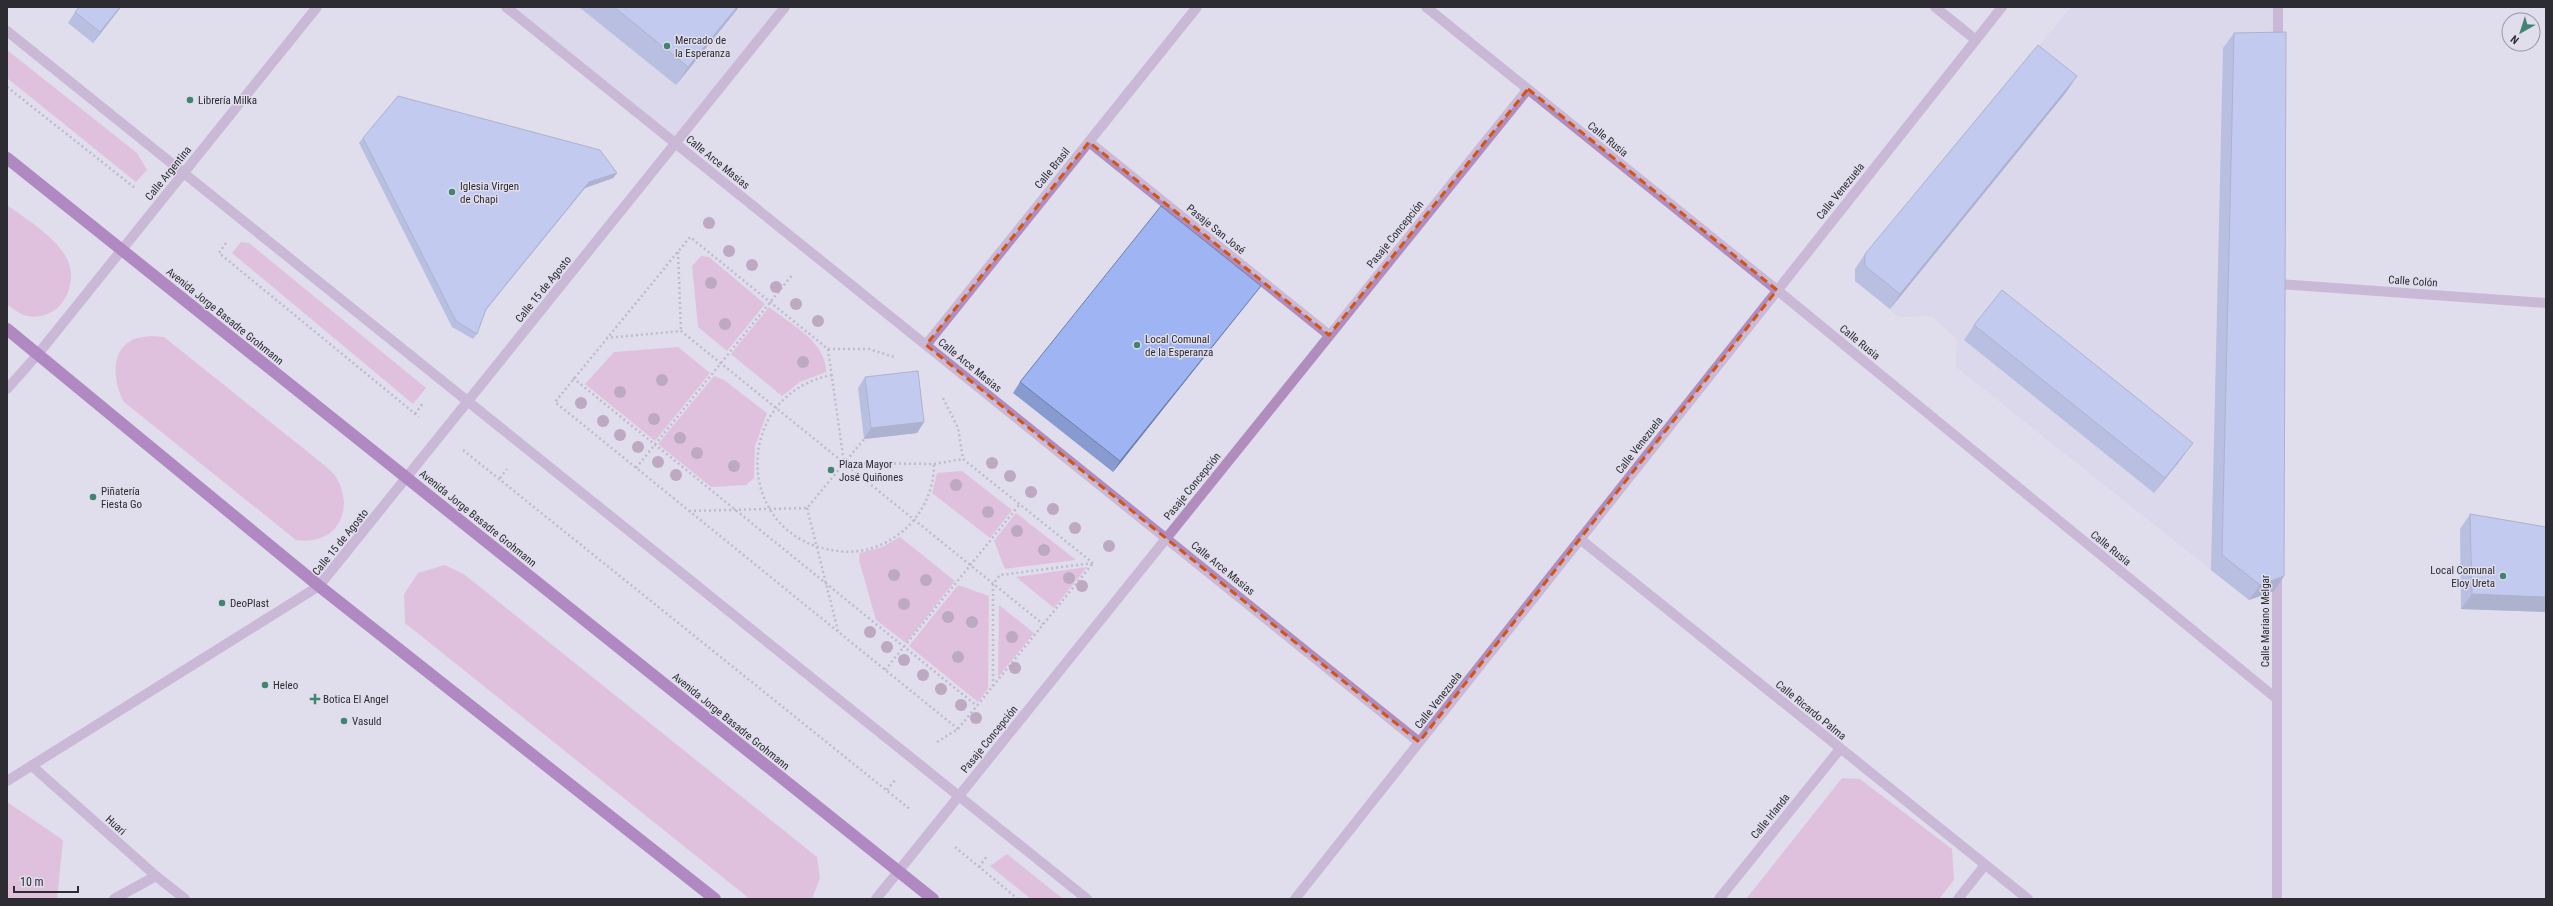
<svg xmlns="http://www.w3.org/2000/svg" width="2553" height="906" font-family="'Roboto Condensed',sans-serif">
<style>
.built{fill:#d6d2e8}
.green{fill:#dfa1c9}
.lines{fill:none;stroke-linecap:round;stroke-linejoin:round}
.path{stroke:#96949f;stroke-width:2.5;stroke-dasharray:2 3;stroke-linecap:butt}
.minor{stroke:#b08dbd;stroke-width:10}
.highway{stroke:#76238f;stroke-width:12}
.tree{fill:#926a8d}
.wall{fill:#889bd1}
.shaded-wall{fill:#6f7eaa}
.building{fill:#9eb4f3;stroke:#6f7eaa}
.marked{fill:none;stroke:#d55410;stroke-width:3;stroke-dasharray:8 5;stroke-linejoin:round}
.poi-dot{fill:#428372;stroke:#e0ddec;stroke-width:1.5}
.labels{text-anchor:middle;stroke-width:3;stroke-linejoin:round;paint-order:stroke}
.poi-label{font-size:11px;fill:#2d2c32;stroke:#e0ddec;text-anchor:start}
.street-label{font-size:11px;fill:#2d2c32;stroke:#e0ddec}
</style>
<rect width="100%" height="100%" fill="#e0ddec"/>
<path class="built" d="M 506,7 L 785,7 L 676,143 Z
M 2071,7 L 2275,7 L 2249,600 L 1956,367 L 1957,339 L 1931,316 L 1899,317 L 1855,281 L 1855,269 Z"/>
<path class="green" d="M 7,50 L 137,153 L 147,170 L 136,182 L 7,78 Z
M 7,205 C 27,220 57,237 68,261 C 79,287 59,322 28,316 C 21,315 13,309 7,304 Z
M 241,242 L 249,243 L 426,388 L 413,404 L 232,253 Z
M 701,256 L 709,257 L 765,304 L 727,351 L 698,327 L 692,266 Z
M 769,307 C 790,324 827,342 826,372 L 800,382 L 782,396 L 731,354 Z
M 150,336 L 164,337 L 323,464 C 327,468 333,472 336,477 C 356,511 336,546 296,540 L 124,402 C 114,385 109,351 132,340 C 137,337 145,337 150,336 Z
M 678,347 L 710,373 L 655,441 L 585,384 L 614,352 Z
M 714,376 L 724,380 L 767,413 L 755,446 L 754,478 L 746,485 L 711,487 L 658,444 Z
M 962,471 L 1012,510 L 990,538 L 932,493 L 937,473 Z
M 1016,513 L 1076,560 L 1005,569 L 994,541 Z
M 900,537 L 955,581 L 906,643 L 876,620 L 859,560 L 860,553 L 882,547 Z
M 445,565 L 465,575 L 817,857 L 820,878 L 812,899 L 750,899 L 405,623 L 404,594 L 418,573 Z
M 1087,567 L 1054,608 L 1016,577 Z
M 958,585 L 989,596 L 988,689 L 978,702 L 909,646 Z
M 999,605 L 1034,633 L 998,677 Z
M 1842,778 L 1860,779 L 1952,849 L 1954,880 L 1939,899 L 1746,899 Z
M 7,802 L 63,840 L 57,899 L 7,899 Z
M 1007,854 L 1063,899 L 1031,899 L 990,866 Z"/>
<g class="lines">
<path class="path" d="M 7,87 L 135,188
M 226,243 L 219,253 L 419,417
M 678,252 L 681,331
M 606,338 L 681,331 L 1043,624
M 828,349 L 869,349 L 894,357
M 832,375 C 729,395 734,541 839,551 C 860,554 882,547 899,534 C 921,518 934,491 934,464
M 573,378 L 977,706
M 943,398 L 958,428 L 963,459 L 1093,563
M 415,414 L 423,403
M 463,450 L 911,810
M 636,468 L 793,274
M 500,478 L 507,469
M 807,508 L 838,631
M 689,511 L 807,508 L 865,438
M 885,670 L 1020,504
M 993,686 L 993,584 L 1000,575 L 1093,563
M 958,729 L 555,402 L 690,237 L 828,349 L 844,463 L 934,464 L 963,459
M 937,742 L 958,729 L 1093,563
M 887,790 L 895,780
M 955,847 L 1018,899
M 979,867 L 987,856"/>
<path class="minor" d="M 506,7 L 1419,742
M 1426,7 L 1777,290 L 2277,699
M 1935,7 L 1976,40
M 7,31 L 1087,899
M 2278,45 L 2278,7
M 1089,142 L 1329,335
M 2278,284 L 2546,303
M 926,345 L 1197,7
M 7,389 L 38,354 L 317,7
M 1580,539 L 2028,899
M 32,766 L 156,876 L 185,899
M 7,781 L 319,586 L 785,7
M 114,899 L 156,876
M 876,899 L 1528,89
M 1295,899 L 2002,7
M 1719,899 L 1840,749
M 1958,899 L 1985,865
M 2277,899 L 2277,573"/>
<path class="highway" d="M 7,158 L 933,899
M 7,329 L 319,586 L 715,899"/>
</g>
<g class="tree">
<circle cx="709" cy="223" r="6"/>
<circle cx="729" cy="251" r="6"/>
<circle cx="752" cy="265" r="6"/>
<circle cx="711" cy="283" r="6"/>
<circle cx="776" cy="287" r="6"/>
<circle cx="796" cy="304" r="6"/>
<circle cx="818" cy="321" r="6"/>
<circle cx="725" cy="324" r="6"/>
<circle cx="803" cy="362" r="6"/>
<circle cx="662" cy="380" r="6"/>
<circle cx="620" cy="392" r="6"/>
<circle cx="581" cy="403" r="6"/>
<circle cx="654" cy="419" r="6"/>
<circle cx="603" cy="421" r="6"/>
<circle cx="620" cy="435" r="6"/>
<circle cx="680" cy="438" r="6"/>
<circle cx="638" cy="447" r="6"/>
<circle cx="697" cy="453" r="6"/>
<circle cx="658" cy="462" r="6"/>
<circle cx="992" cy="463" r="6"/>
<circle cx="734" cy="466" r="6"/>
<circle cx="676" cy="475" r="6"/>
<circle cx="1010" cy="476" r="6"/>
<circle cx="956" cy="485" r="6"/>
<circle cx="1031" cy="492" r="6"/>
<circle cx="1053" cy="509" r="6"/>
<circle cx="988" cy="512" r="6"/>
<circle cx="1075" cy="528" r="6"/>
<circle cx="1017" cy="531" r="6"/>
<circle cx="1109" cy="546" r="6"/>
<circle cx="1044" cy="550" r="6"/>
<circle cx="894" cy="575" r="6"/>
<circle cx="1069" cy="578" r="6"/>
<circle cx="926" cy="580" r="6"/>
<circle cx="1082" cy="586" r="6"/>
<circle cx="904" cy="604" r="6"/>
<circle cx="948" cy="617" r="6"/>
<circle cx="972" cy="622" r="6"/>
<circle cx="870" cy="632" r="6"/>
<circle cx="1012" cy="637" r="6"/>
<circle cx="887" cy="647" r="6"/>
<circle cx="958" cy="657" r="6"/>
<circle cx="904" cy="660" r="6"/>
<circle cx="1015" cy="668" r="6"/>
<circle cx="923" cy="675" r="6"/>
<circle cx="941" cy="689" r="6"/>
<circle cx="961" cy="705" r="6"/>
<circle cx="976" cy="718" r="6"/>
</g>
<path class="wall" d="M 121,7 L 93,43 L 68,23 L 75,12 Z
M 579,7 L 739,7 L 676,85 Z
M 2234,33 L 2284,576 L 2274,591 L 2249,600 L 2211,570 L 2223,48 Z
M 2067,91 L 1890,309 L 1855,281 L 1855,269 L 1865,254 Z
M 363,138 L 617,173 L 613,178 L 585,188 L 486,310 L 477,334 L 473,339 L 452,327 L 359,143 Z
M 1261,286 L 1253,296 L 1113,472 L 1013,393 L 1020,382 Z
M 1974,325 L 2182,458 L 2154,493 L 1964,340 Z
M 865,377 L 924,422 L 917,433 L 864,439 L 858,388 Z
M 2470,514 L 2546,527 L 2546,612 L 2461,609 L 2460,529 Z"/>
<path class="shaded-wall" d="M 120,7 L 121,7 L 93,43 L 100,32 Z
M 737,7 L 739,7 L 676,85 L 688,67 Z
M 2077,76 L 2067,91 L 1890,309 L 1900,294 Z
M 617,173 L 613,178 L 585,188 L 482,314 L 589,182 Z
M 1261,286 L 1253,296 L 1113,472 L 1120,461 Z
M 924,422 L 917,433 L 864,439 L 871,428 Z
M 2193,443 L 2182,458 L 2154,493 L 2165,478 Z
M 2284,576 L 2274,591 L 2249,600 L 2260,585 Z
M 2472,594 L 2546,597 L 2546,612 L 2461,609 Z"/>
<path class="building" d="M 79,7 L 120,7 L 100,32 L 75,12 Z
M 614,7 L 737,7 L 688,67 Z
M 2286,32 L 2284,576 L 2260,585 L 2222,555 L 2234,33 Z
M 2038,45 L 2077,76 L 1900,294 L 1865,266 L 1865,254 Z
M 398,96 L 600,150 L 617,173 L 589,182 L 486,309 L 477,334 L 456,321 L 363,138 Z
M 1161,206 L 1261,286 L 1120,461 L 1020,382 Z
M 2002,290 L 2193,443 L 2165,478 L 1974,325 Z
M 918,371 L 924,422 L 871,428 L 865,377 Z
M 2470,514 L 2546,527 L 2546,597 L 2472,594 Z"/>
<path d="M0 0H2553V906H0ZM 1528,89 L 1777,290 L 1419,742 L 926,345 L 1089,142 L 1329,335 Z" fill="#e0ddec" fill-opacity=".55" fill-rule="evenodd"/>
<path class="marked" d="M 1528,89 L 1777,290 L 1419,742 L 926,345 L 1089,142 L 1329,335 Z"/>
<g class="poi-dot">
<circle cx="667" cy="46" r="4"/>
<circle cx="190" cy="100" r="4"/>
<circle cx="452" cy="192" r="4"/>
<circle cx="1137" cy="345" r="4"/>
<circle cx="831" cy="470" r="4"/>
<circle cx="93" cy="497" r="4"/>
<circle cx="2503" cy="576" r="4"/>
<circle cx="222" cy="603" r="4"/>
<circle cx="265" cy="685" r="4"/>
<path d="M313 693h4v4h4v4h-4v4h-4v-4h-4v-4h4z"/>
<circle cx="344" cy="721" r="4"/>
</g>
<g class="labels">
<g class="poi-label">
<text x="675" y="44">Mercado de<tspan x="675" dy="13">la Esperanza</tspan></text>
<text x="198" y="104">Librería Milka</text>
<text x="460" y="190">Iglesia Virgen<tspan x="460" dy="13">de Chapi</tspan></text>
<text x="1145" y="343">Local Comunal<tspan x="1145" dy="13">de la Esperanza</tspan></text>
<text x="839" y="468">Plaza Mayor<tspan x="839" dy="13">José Quiñones</tspan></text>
<text x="101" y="495">Piñatería<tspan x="101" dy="13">Fiesta Go</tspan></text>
<text x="2495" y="574" text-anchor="end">Local Comunal<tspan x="2495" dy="13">Eloy Ureta</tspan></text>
<text x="230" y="607">DeoPlast</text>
<text x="273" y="689">Heleo</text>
<text x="323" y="703">Botica El Angel</text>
<text x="352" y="725">Vasuld</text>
</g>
<g class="street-label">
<text transform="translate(1608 139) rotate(39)" y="4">Calle Rusia</text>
<text transform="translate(718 162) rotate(39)" y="4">Calle Arce Masias</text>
<text transform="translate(1052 168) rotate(-51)" y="4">Calle Brasil</text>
<text transform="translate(168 173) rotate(-51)" y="4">Calle Argentina</text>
<text transform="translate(1840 191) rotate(-51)" y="4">Calle Venezuela</text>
<text transform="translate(1216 229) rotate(39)" y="4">Pasaje San José</text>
<text transform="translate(1395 234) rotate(-51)" y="4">Pasaje Concepción</text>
<text transform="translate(2413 281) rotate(4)" y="4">Calle Colón</text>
<text transform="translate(543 289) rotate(-51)" y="4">Calle 15 de Agosto</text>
<text transform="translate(225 316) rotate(39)" y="4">Avenida Jorge Basadre Grohmann</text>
<text transform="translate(1860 342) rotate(39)" y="4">Calle Rusia</text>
<text transform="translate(970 365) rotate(39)" y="4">Calle Arce Masias</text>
<text transform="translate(1639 445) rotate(-52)" y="4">Calle Venezuela</text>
<text transform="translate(1192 486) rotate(-51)" y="4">Pasaje Concepción</text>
<text transform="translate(478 518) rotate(39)" y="4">Avenida Jorge Basadre Grohmann</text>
<text transform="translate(340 542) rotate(-51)" y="4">Calle 15 de Agosto</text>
<text transform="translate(2111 548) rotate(39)" y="4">Calle Rusia</text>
<text transform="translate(1223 568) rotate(39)" y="4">Calle Arce Masias</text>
<text transform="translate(2265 621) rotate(-90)" y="4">Calle Mariano Melgar</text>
<text transform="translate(1438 700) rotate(-52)" y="4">Calle Venezuela</text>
<text transform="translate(1811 710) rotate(39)" y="4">Calle Ricardo Palma</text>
<text transform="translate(731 721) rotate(39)" y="4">Avenida Jorge Basadre Grohmann</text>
<text transform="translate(989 739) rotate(-51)" y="4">Pasaje Concepción</text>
<text transform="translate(1770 816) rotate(-51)" y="4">Calle Irlanda</text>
<text transform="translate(116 825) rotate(42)" y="4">Huari</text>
</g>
</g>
<rect width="2553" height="906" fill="none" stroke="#2d2c32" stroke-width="16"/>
<g transform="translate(2521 32) rotate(219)"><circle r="19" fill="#e0ddec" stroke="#9896a2"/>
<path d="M0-3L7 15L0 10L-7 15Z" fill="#428372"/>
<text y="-6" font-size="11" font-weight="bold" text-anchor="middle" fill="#2d2c32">N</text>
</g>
<path d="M14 886v6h64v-6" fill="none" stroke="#2d2c32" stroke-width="2"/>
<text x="20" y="886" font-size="12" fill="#2d2c32" stroke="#e0ddec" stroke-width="3" paint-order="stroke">10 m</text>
</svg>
